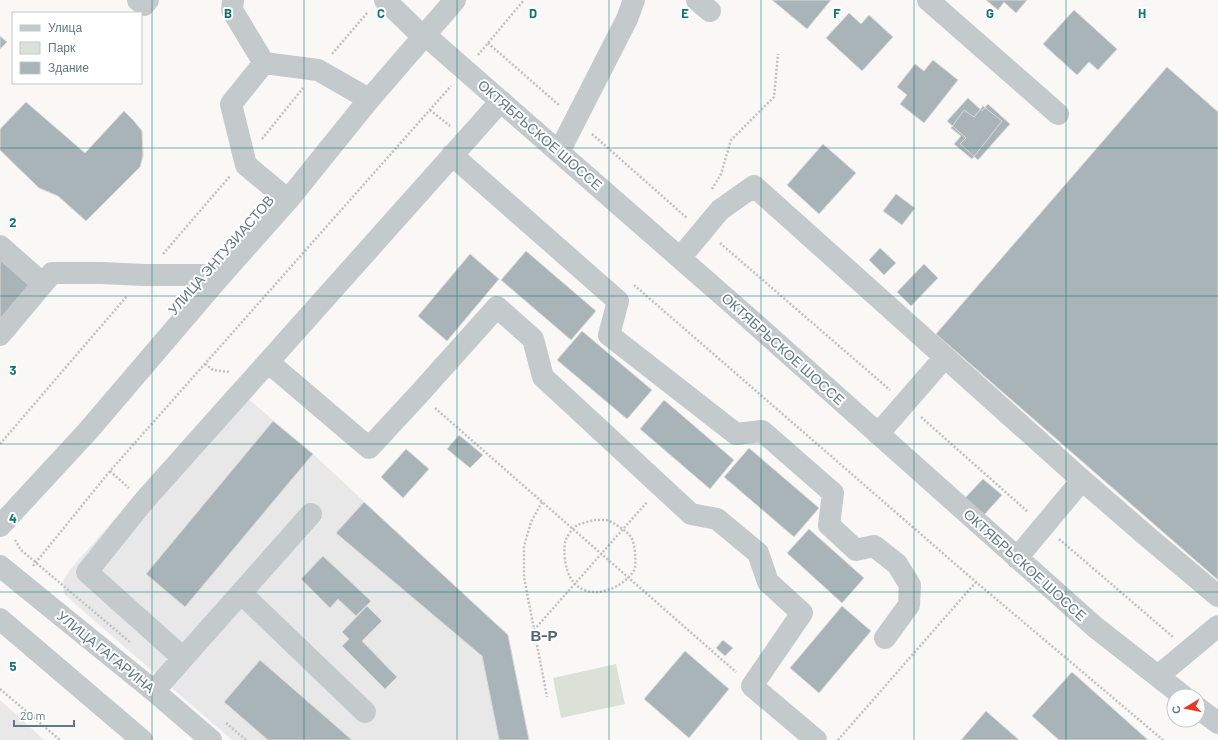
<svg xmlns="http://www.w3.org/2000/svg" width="1218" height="740" font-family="Barlow,sans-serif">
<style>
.built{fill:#e7e8e7}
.green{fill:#dbe1d7}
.building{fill:#a9b4b8;stroke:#dbdad8}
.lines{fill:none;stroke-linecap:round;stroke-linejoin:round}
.path{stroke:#bec1c3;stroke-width:2.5;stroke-dasharray:2 2;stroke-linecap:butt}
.minor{stroke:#c4c9cc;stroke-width:22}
.grid{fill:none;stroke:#0f766e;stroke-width:1;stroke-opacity:0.55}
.labels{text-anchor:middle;stroke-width:4;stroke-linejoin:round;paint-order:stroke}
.street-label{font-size:14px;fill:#637982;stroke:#fff}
.neighbourhood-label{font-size:15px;font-weight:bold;fill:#55656d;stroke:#fff}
.grid-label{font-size:13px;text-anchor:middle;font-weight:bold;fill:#0f766e;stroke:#fff;stroke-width:4;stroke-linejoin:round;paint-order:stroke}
</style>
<rect width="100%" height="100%" fill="#f9f8f6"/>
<path class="built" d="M 232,385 L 313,454 L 508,635 L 529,740 L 232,740 L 74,603 L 64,594 L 63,581 L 69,571 Z
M 0,700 L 44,740 L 0,740 Z"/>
<path class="green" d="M 616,664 L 625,704 L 561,718 L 553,678 Z"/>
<path class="building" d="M 772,0 L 831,0 L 807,29 Z
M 986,0 L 1027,0 L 1016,13 L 1004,2 L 998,10 Z
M 1074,10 L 1117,49 L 1098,70 L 1089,62 L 1077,75 L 1043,44 Z
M 849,13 L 861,24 L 869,15 L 893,37 L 862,71 L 826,38 Z
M 0,36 L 7,42 L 0,49 Z
M 933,60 L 958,80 L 924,123 L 900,104 L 907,95 L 897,87 L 915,64 L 924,71 Z
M 1167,67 L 1218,112 L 1218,580 L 936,334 Z
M 968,98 L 982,111 L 988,104 L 1010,124 L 978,160 L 960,144 L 966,138 L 947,121 Z
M 26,102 L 85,153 L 124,111 L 134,121 L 142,131 L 143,156 L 140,167 L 86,221 L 58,196 L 39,188 L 0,150 L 0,129 Z
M 983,106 L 1002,121 L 972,159 L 954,144 L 961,136 L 951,128 L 964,110 L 974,117 Z
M 823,144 L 856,173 L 819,214 L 787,185 Z
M 896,194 L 915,208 L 902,225 L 883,211 Z
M 0,246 L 40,281 L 0,327 Z
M 880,248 L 896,263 L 884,275 L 869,260 Z
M 526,251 L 596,311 L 571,340 L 501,280 Z
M 470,254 L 499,279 L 447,341 L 418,316 Z
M 924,264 L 938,278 L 911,306 L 897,292 Z
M 582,331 L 652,390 L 627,419 L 557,360 Z
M 664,400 L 734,460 L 710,489 L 640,429 Z
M 273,421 L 313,454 L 185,607 L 146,574 Z
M 459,435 L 483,455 L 470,468 L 447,449 Z
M 749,448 L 819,508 L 794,537 L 724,477 Z
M 406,449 L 429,469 L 403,498 L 381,477 Z
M 983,479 L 1002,495 L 984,515 L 965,498 Z
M 364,502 L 508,635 L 529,740 L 499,740 L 482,656 L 336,533 Z
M 809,529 L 864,578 L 842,603 L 787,553 Z
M 323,556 L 371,601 L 356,616 L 338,599 L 330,608 L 301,579 Z
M 367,606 L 382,621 L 362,641 L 397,677 L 385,689 L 342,646 L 349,639 L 342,632 Z
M 842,606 L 871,631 L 819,693 L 790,668 Z
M 723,640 L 733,648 L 725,656 L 716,648 Z
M 685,651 L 729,689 L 689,738 L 644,699 Z
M 260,660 L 352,740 L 268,740 L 224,702 Z
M 1072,672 L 1148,740 L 1059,740 L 1032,716 Z
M 986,711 L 1019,740 L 961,740 Z"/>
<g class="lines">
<path class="path" d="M 488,43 L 560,106
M 332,54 L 368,12
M 478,55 L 524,0
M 430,110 L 450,126
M 592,134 L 687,218
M 262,139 L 303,88
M 712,189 L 721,174 L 731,140 L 774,97 L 778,54
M 720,243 L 890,390
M 163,254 L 230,176
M 634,285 L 976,582 L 1163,740
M 205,364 L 213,370 L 230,372
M 435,408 L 736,672
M 921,417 L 1028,512
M 0,444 L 127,296
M 110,471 L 129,488
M 542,502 L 531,522 L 524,546 L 524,577 L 547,697
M 594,520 C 598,520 602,520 606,520 C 612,521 628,532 631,537 C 635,543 636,560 635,567 C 634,574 623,583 617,586 C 590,600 568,589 565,559 C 563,544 565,536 576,526 C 581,523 588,522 594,520 Z
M 1059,539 L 1173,637
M 15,540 L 21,550 L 131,643
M 33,566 L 110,471 L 451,86
M 534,630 L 647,502
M 0,689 L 60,740
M 226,723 L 246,740
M 838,740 L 976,582"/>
<path class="minor" d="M 138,0 L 144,5 L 148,0
M 233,0 L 232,10 L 264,63 L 231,104 L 246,165 L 288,200
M 385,0 L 415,29 L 425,35 L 465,70 L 744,314 L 1095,627 L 1183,696
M 697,0 L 710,11
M 928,0 L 1058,114
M 264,63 L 318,70 L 360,94 L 367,102
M 559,152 L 627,19 L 634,0
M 452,155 L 618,301 L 609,335 L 736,434 L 762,431 L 833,493 L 829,525 L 856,550 L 874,546 L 897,564 L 910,585 L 909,605 L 885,638
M 0,246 L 43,284
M 680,258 L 720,210 L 754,186 L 1082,480 L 1149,538 L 1218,596
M 0,335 L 52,273 L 101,273 L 145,275 L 204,275
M 268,362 L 369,448 L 419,394 L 497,307 L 533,339 L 543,377 L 691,514 L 717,519 L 758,553 L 768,582 L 802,613 L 752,686 L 816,740
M 878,434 L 945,357
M 0,526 L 87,432 L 216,281 L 288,200 L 367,102 L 455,0
M 1017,558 L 1082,480
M 0,566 L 154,691 L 211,740
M 241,593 L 365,712
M 0,619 L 142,740
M 183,658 L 87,572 L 143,502 L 501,101
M 1158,676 L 1218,626
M 154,691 L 311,514
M 1198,708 L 1218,723"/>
</g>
<path class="grid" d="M 152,0 L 152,740M 304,0 L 304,740M 457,0 L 457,740M 609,0 L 609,740M 761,0 L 761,740M 914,0 L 914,740M 1066,0 L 1066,740M 0,148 L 1218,148M 0,296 L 1218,296M 0,444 L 1218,444M 0,592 L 1218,592"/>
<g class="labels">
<g class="street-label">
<text transform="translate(540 135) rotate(41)" y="5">ОКТЯБРЬСКОЕ ШОССЕ</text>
<text transform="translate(221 255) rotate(-49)" y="5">УЛИЦА ЭНТУЗИАСТОВ</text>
<text transform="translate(783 349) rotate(42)" y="5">ОКТЯБРЬСКОЕ ШОССЕ</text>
<text transform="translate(1025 565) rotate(42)" y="5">ОКТЯБРЬСКОЕ ШОССЕ</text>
<text transform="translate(106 652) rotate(39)" y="5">УЛИЦА ГАГАРИНА</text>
</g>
<g class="neighbourhood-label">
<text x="544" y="641">В-Р</text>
</g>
</g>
<g class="grid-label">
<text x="228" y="18">B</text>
<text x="381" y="18">C</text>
<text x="533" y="18">D</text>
<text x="685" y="18">E</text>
<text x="837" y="18">F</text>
<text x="990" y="18">G</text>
<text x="1142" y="18">H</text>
<text x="13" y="227">2</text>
<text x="13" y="375">3</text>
<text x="13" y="523">4</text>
<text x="13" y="671">5</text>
</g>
<rect x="12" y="12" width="130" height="72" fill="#ffffff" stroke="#c1c9cd"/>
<rect x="20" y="25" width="20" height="6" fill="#c4c9cc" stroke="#c1c9cd"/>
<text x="48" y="32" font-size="12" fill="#637982">Улица</text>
<rect x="20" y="42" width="20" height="12" fill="#dbe1d7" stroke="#c1c9cd"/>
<text x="48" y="52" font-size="12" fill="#637982">Парк</text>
<rect x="20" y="62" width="20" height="12" fill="#a9b4b8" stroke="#c1c9cd"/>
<text x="48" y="72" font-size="12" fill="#637982">Здание</text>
<g transform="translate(1186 708) rotate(260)"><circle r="19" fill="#ffffff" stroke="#c1c9cd"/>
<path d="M0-3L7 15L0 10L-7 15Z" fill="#e93926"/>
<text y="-6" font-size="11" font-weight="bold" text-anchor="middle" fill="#637982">С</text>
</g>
<path d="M14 720v6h60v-6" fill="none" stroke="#637982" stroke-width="2"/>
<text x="20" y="720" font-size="12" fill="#637982" stroke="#ffffff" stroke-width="3" paint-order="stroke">20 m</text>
</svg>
